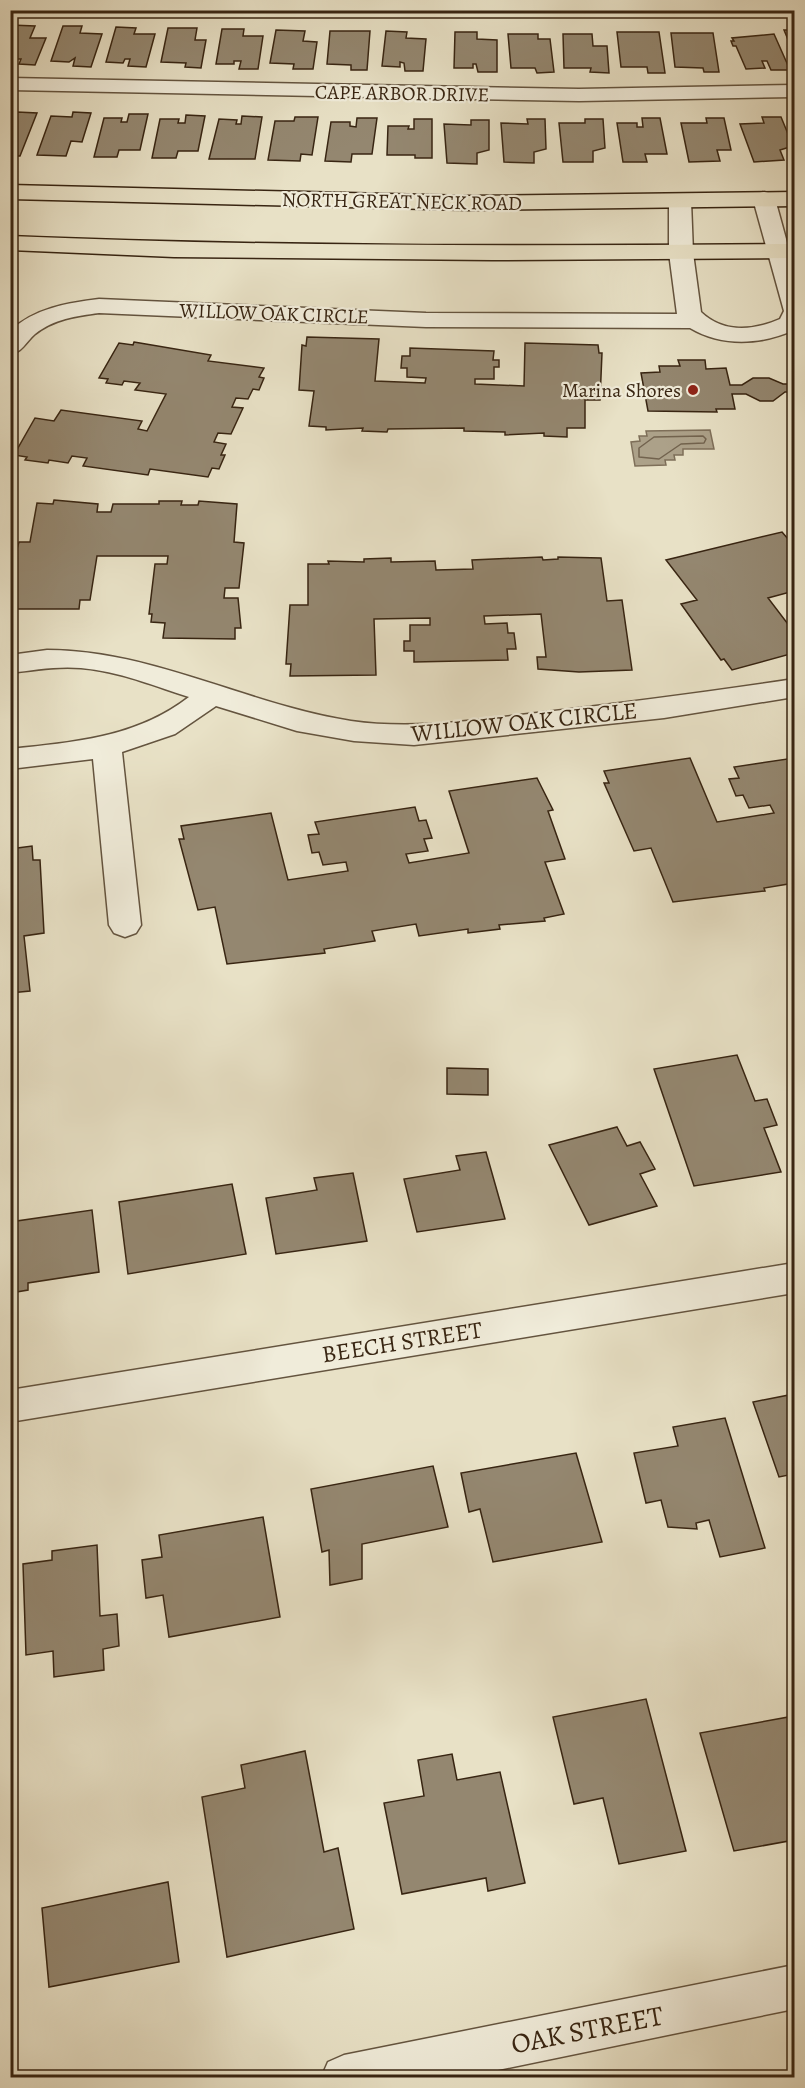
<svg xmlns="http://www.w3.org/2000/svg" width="805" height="2088" font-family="Alegreya,serif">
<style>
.water{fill:#aca189;stroke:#7e6f59;stroke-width:1.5}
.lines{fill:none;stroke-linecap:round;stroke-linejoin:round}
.shore{stroke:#72634e;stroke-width:1.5}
.building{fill:#948770;stroke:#382512;stroke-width:1.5}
.minor-casing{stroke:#64543f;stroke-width:3}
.major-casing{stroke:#382512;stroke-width:3}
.minor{fill:#f0ecda;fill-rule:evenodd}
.major{fill:#e8e1c6;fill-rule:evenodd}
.poi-dot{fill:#8f2418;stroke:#f0ecda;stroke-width:2}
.labels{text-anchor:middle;stroke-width:4.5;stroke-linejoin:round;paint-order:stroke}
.far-street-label{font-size:20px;fill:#382512;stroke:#f0ecda}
.far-poi-label{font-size:20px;fill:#382512;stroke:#f0ecda;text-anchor:end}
.street-label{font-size:24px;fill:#382512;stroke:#f0ecda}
.near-street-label{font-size:28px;fill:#382512;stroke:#f0ecda}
</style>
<rect width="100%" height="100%" fill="#e8e1c6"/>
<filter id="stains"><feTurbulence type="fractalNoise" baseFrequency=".00333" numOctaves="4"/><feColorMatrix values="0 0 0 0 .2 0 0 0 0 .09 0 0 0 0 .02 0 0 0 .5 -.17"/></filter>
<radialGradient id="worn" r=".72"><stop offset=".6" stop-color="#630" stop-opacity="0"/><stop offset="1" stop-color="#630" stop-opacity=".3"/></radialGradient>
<path class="water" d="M 710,430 L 714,449 L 683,449 L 683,455 L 674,455 L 675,460 L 665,460 L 666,465 L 635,466 L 631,442 L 640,441 L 639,436 L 647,436 L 646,431 Z"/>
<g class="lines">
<path class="shore" d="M 703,436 L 706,439 L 704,443 L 681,444 L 659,459 L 639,457 L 639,448 L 654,437 Z"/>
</g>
<path class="building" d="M 10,25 L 35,26 L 30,38 L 46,38 L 35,65 L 19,64 L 21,59 L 10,59 Z
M 63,26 L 82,26 L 80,33 L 102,34 L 91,67 L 73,66 L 75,58 L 69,62 L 51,61 Z
M 116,27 L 136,28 L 134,34 L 155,34 L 146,67 L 128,66 L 130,59 L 125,59 L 123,63 L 106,62 Z
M 168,28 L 197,28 L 195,40 L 206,40 L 201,68 L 185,67 L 186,63 L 161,62 Z
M 222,29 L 244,29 L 243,36 L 263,36 L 258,69 L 239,69 L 241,61 L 234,61 L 234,64 L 216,64 Z
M 276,30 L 305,31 L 303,41 L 317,42 L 313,69 L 293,69 L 294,64 L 270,63 Z
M 784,30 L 794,30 L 794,54 Z
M 330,31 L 370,31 L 367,70 L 351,70 L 351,65 L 327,64 Z
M 386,31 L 407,32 L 406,38 L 426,39 L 423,71 L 405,71 L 404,63 L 400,62 L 400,67 L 382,66 Z
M 455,32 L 477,32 L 477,39 L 497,40 L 497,72 L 478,72 L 476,64 L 473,64 L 473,68 L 454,68 Z
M 617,32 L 659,32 L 665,73 L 648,73 L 647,67 L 621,67 Z
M 671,33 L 713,33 L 719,72 L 704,72 L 703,68 L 675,67 Z
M 508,34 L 538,34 L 538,39 L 550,39 L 554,72 L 537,73 L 535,68 L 511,68 Z
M 563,34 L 592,34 L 593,46 L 607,46 L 609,73 L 590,72 L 591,68 L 564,68 Z
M 774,34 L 790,70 L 771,70 L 767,61 L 762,61 L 765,68 L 746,69 L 736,46 L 733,46 L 731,41 L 734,41 L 732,38 Z
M 17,112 L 37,113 L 20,156 L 10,156 L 10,120 Z
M 73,112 L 91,113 L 82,142 L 71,141 L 66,156 L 37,155 L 51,116 L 72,117 Z
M 129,114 L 148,114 L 140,150 L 119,150 L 117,157 L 94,157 L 104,118 L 122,118 L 121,122 L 127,122 Z
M 186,115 L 205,116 L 198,151 L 178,151 L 176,158 L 152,158 L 160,119 L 179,119 L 178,123 L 185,123 Z
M 242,116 L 262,117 L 255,159 L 209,159 L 219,119 L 237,120 L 236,124 L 241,124 Z
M 295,117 L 318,117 L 312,155 L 301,154 L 300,161 L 268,160 L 275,121 L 294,121 Z
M 762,117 L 781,117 L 793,146 L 780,150 L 784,160 L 754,162 L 740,124 L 764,123 Z
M 357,118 L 377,118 L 372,154 L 352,154 L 351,162 L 325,161 L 331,122 L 350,122 L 350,126 L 356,127 Z
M 642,118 L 660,118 L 667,154 L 645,154 L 647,162 L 623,162 L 617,123 L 637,123 L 637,127 L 643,127 Z
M 706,118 L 724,118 L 731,150 L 717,150 L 720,161 L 689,162 L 681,123 L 707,123 Z
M 414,119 L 432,119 L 432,158 L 415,158 L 415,155 L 387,155 L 388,126 L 409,126 L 408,129 L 414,129 Z
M 527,119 L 545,119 L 546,149 L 534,152 L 534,163 L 504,162 L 501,123 L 528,124 Z
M 585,119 L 603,119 L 605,148 L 593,151 L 593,162 L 563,162 L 559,123 L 585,123 Z
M 471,120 L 489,120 L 489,150 L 477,153 L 477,164 L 447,163 L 444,124 L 471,125 Z
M 307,337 L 379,339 L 375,381 L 425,383 L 426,378 L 407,377 L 407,368 L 401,368 L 402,356 L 410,356 L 410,348 L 494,351 L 493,360 L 499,360 L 499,367 L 494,367 L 494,379 L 475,379 L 475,384 L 524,386 L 525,343 L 598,345 L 599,353 L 602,353 L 600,400 L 585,400 L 585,428 L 567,428 L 567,437 L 544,436 L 544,433 L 505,435 L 505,432 L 464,431 L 464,428 L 388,429 L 387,432 L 362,431 L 363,428 L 326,430 L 326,427 L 309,426 L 314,391 L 299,390 L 302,345 L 306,346 Z
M 134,342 L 211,355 L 208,361 L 264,368 L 259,377 L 264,378 L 259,390 L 253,389 L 248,399 L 236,398 L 232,407 L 243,408 L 231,434 L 218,433 L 214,442 L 226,444 L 221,455 L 225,455 L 219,469 L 212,468 L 208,477 L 150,469 L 148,475 L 83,466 L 87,458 L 72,456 L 68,463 L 49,460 L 48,463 L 25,460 L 27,457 L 14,455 L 35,418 L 54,421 L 61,410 L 142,421 L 138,429 L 147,431 L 166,394 L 135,390 L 140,383 L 124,381 L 122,385 L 106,383 L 108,379 L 99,378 L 119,343 L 133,345 Z
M 678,360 L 705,360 L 706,369 L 726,368 L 730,385 L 742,385 L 753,378 L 769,378 L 783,384 L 794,384 L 794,392 L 785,392 L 773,401 L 760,401 L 746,394 L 732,394 L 735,409 L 716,409 L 717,412 L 648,411 L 641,373 L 660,372 L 659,366 L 680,366 Z
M 789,360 L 794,360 L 794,382 L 788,369 L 792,369 Z
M 54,500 L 98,504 L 97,512 L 111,512 L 113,504 L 159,504 L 159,501 L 182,501 L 181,505 L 198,505 L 199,501 L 237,504 L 234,542 L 244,543 L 239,588 L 225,588 L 224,598 L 238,598 L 241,628 L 235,628 L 235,639 L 163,638 L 165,623 L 151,622 L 152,614 L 149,614 L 155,564 L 167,564 L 168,556 L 97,556 L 90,600 L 80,600 L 79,609 L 10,609 L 10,573 L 19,542 L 30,542 L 37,503 L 53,504 Z
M 782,532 L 788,539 L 794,538 L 794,591 L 768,598 L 794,632 L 794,653 L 732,670 L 724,659 L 721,660 L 681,604 L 697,600 L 666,560 Z
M 542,557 L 543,560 L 558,559 L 558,557 L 601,558 L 607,601 L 622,600 L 632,670 L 579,672 L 538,669 L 537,657 L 546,657 L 541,614 L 484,616 L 485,624 L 507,623 L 508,633 L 514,633 L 516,649 L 507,649 L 508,660 L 414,662 L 414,651 L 404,651 L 404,641 L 410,641 L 410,625 L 430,625 L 430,618 L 374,619 L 376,675 L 290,676 L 291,664 L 286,664 L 290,605 L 308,605 L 308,564 L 329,564 L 328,561 L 364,562 L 364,559 L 391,558 L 391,562 L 435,561 L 436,570 L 473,569 L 472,560 Z
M 690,758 L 717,822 L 774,813 L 770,805 L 749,808 L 743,795 L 736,796 L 729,779 L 739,778 L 734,767 L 794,758 L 794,883 L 764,888 L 765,891 L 673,902 L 651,848 L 634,851 L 604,783 L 609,783 L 604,771 Z
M 537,778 L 553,810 L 548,811 L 565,859 L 545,862 L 564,914 L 544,918 L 545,921 L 499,925 L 500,929 L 468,933 L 468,929 L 419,936 L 416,924 L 372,931 L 375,941 L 324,949 L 325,953 L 227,964 L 215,907 L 198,910 L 179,839 L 184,839 L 181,826 L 271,813 L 288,880 L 348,871 L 346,862 L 323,865 L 319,852 L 312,853 L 308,835 L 319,834 L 315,822 L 415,807 L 419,821 L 426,820 L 432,838 L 424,839 L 428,851 L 406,854 L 409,863 L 469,853 L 449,791 Z
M 32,846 L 33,860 L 40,860 L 44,933 L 24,936 L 30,991 L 10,993 L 10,849 Z
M 737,1055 L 755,1101 L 767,1099 L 777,1125 L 764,1128 L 781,1172 L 694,1186 L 654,1069 Z
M 447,1068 L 488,1069 L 488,1095 L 447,1094 Z
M 617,1127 L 627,1146 L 640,1142 L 655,1169 L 640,1174 L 657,1206 L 589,1225 L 549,1145 Z
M 486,1152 L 505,1219 L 417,1232 L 404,1179 L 460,1170 L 456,1156 Z
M 353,1173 L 367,1241 L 276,1254 L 266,1198 L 317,1190 L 314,1178 Z
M 232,1184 L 246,1254 L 128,1274 L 119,1202 Z
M 92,1210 L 99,1272 L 28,1283 L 28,1290 L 10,1293 L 10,1222 Z
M 794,1394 L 794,1474 L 779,1477 L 753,1402 Z
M 725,1418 L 765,1548 L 720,1557 L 709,1520 L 696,1523 L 697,1529 L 668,1527 L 661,1500 L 646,1503 L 634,1453 L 678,1446 L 673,1427 Z
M 576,1453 L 602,1542 L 493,1562 L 480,1509 L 469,1512 L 461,1473 Z
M 433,1466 L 448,1527 L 362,1544 L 362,1579 L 330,1585 L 329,1550 L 322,1552 L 311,1489 Z
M 263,1517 L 280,1617 L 169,1637 L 163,1595 L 146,1598 L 142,1560 L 162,1557 L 159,1535 Z
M 97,1545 L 100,1616 L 117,1614 L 119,1646 L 103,1649 L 104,1670 L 54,1677 L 53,1651 L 26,1655 L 23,1564 L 52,1560 L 52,1551 Z
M 646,1699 L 686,1851 L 619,1864 L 603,1798 L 574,1804 L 553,1717 Z
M 794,1716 L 794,1840 L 734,1851 L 700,1733 Z
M 305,1751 L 324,1852 L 338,1848 L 354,1929 L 227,1957 L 202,1797 L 245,1788 L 241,1765 Z
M 452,1754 L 457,1780 L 500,1772 L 525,1883 L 488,1891 L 486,1878 L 402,1894 L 384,1803 L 424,1796 L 418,1760 Z
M 168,1882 L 179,1962 L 49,1987 L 42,1908 Z"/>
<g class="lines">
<g class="minor-casing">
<path id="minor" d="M 10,78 L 579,89 L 794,85 L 794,97 L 579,101 L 10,90 Z
M 764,192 L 772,194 L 775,199 L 794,268 L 794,330 C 761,345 722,347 690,328 L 426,327 L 99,313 C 76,316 54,319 35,334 C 26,342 22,352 10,355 L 10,331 C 35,308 67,303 99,299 L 426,313 L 677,314 L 669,253 L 669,201 L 672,196 L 688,196 L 691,201 L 693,253 L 701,312 C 723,333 753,331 780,319 L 784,311 L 753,199 L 756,194 Z
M 47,650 C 152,650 248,705 351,721 C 413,730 475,720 537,713 C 623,703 708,692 794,679 L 794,697 L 664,718 L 414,745 L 354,741 L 297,731 L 216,706 L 175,734 L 122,752 L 141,925 L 136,933 L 125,937 L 114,933 L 109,925 L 93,759 L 10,769 L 10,749 C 74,742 136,738 189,697 C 154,686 118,671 81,668 C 57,666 34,670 10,673 L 10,655 Z
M 794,1263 L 794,1293 L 10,1422 L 10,1390 Z
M 794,1965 L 794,2009 L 459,2078 L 321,2078 L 328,2062 L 344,2055 Z"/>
</g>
<g class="major-casing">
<path id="major" d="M 10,185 L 469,196 L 794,192 L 794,206 L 469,210 L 10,199 Z
M 10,236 C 272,247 533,246 794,244 L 794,258 L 492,260 L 174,257 L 10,250 Z"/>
</g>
<use href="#minor" class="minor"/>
<use href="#major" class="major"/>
</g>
<circle class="poi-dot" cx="693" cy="390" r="6"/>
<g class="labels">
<g class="far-street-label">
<text transform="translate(402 93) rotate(1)" y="7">CAPE ARBOR DRIVE</text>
<text transform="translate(402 201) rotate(1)" y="7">NORTH GREAT NECK ROAD</text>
<text transform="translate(274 313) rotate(2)" y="7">WILLOW OAK CIRCLE</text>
</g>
<g class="far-poi-label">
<text x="681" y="397">Marina Shores</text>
</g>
<g class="street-label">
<text transform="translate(524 722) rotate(-6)" y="8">WILLOW OAK CIRCLE</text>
<text transform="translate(402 1342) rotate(-9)" y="8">BEECH STREET</text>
</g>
<g class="near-street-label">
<text transform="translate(587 2029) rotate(-11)" y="10">OAK STREET</text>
</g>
</g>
<rect width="805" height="2088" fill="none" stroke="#e8e1c6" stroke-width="36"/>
<rect x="12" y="12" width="781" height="2064" fill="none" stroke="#382512" stroke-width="3"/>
<rect x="18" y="18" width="769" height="2052" fill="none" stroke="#382512" stroke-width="1.5"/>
<rect width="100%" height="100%" filter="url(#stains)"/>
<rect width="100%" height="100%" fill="url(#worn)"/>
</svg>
